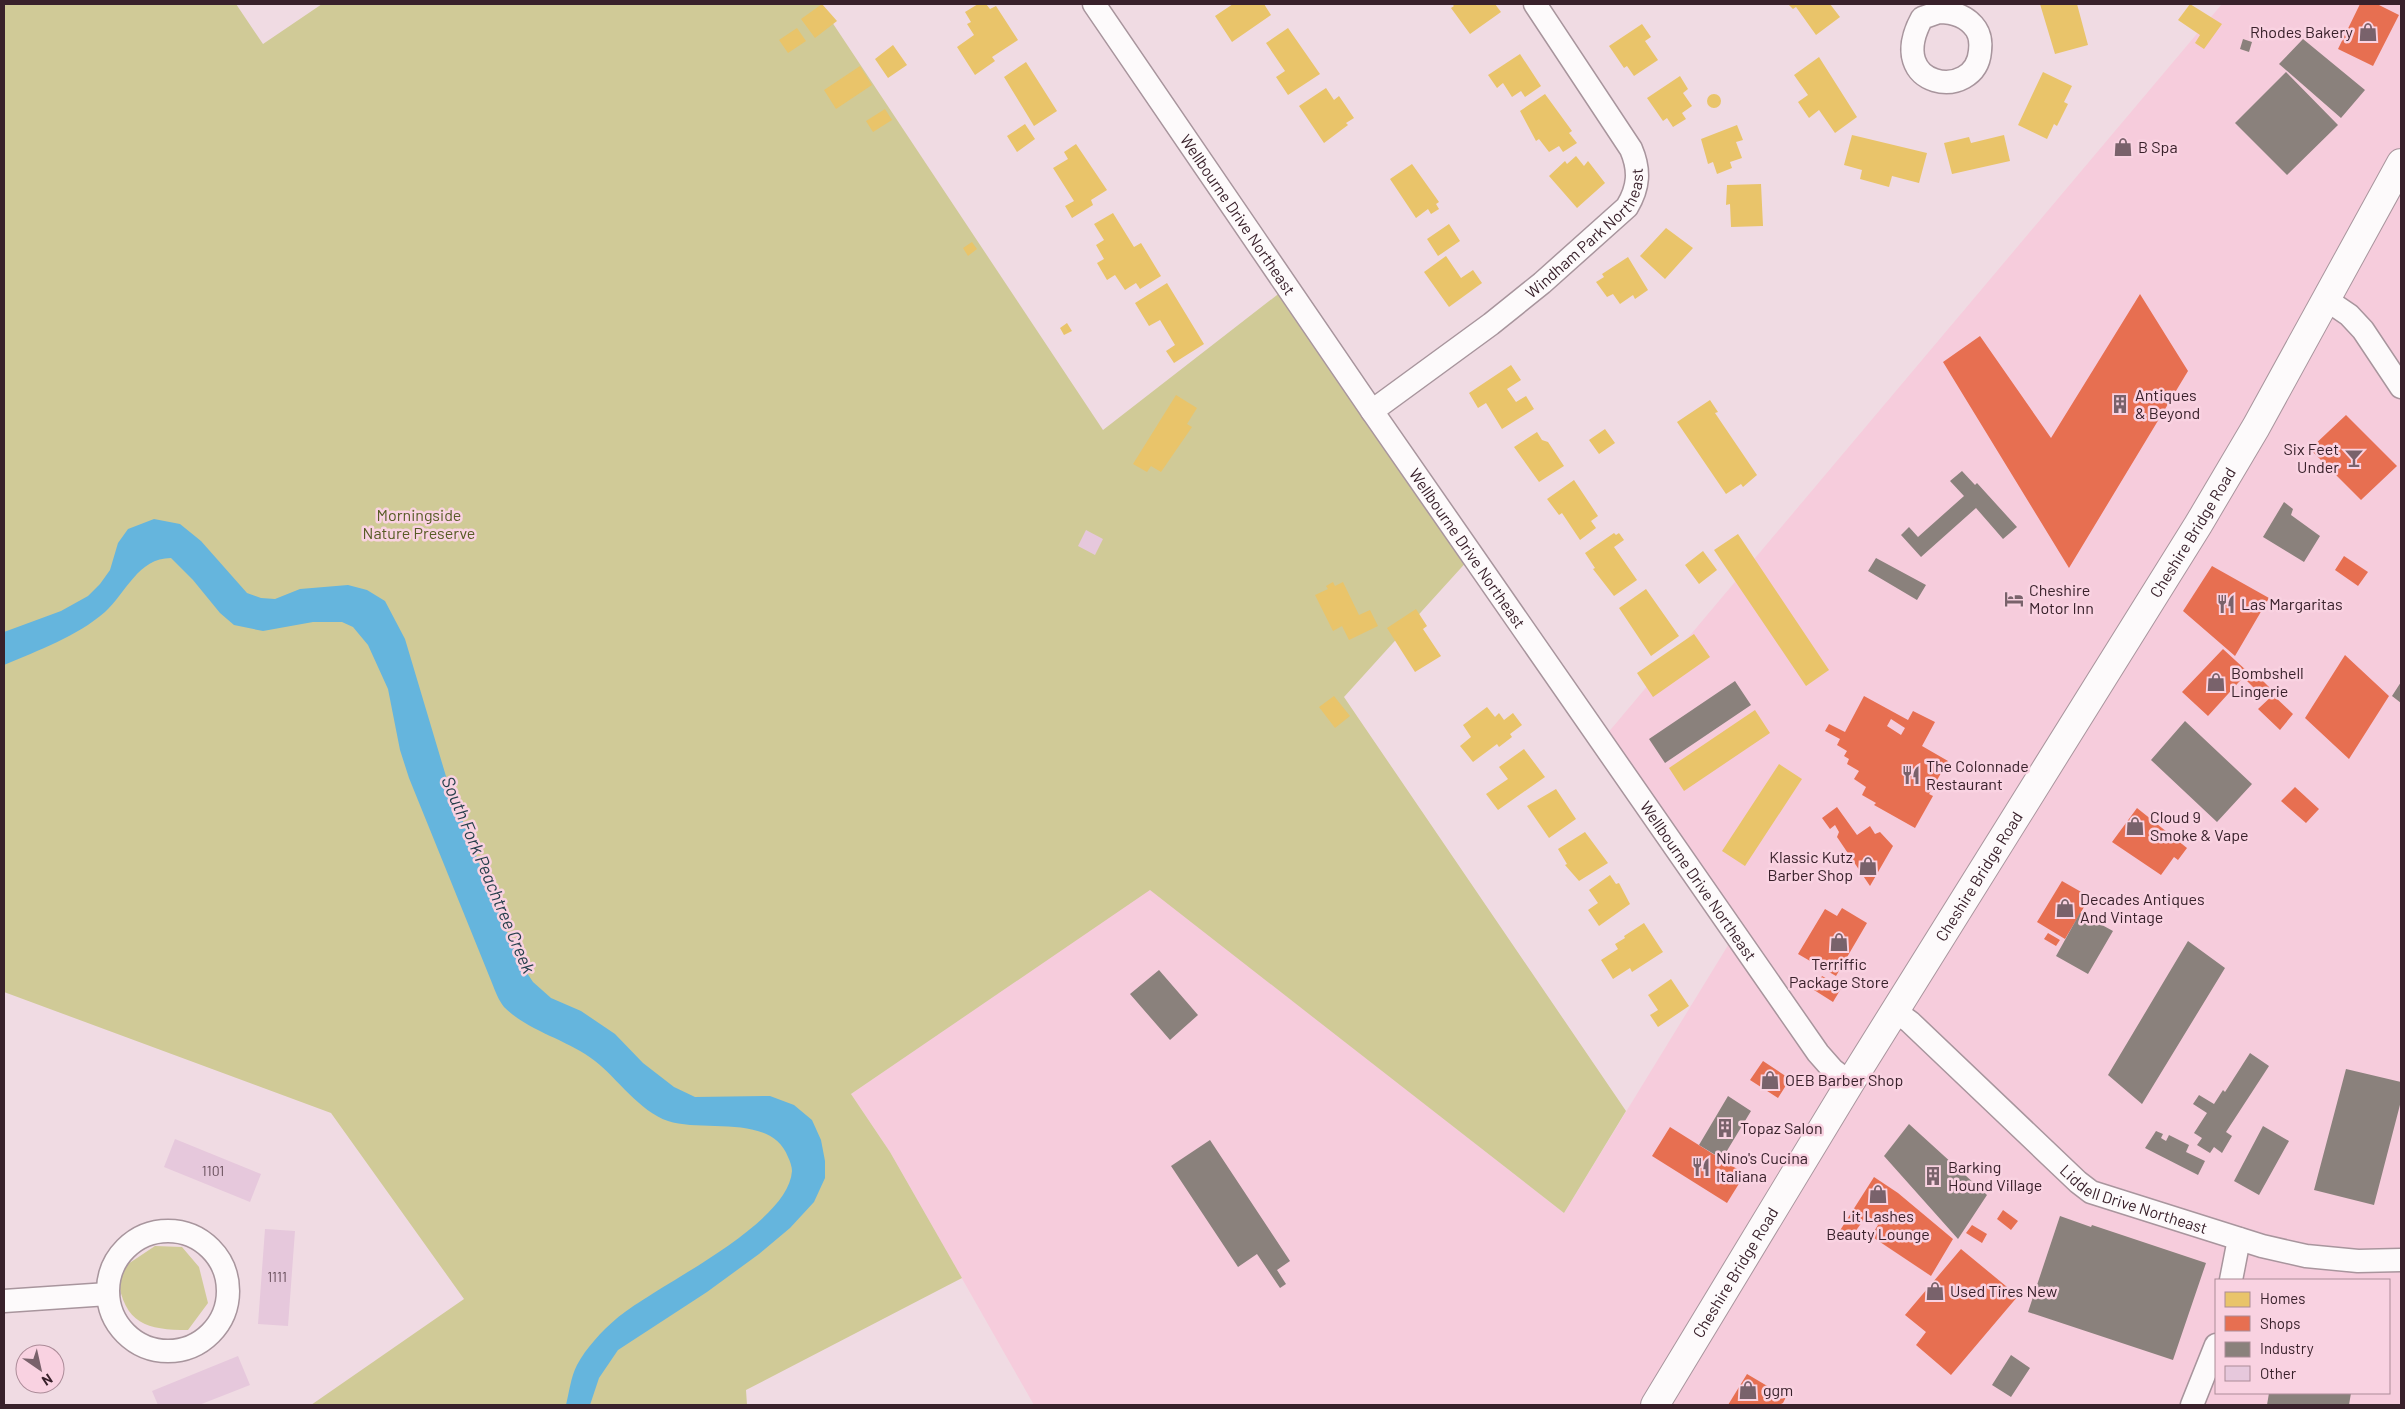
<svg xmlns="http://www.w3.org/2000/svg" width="2405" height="1409" font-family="Barlow,sans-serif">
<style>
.built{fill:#f6ccdc;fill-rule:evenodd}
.green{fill:#d0ca97}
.water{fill:#65b5dd}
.homes{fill:#e9c46a}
.shops{fill:#e76f51;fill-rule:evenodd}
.industry{fill:#8a817c}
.building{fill:#e6c8dc}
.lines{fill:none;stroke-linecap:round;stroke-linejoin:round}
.street-casing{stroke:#a8959d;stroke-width:25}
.secondary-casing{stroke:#a8959d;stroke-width:30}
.street{stroke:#fdfafb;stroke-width:22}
.secondary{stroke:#fdfafb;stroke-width:28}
.labels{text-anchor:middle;stroke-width:5;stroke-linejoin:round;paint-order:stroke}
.number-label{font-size:14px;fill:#644b57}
.poi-label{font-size:16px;fill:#39212b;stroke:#f9d2e1;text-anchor:start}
.street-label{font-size:16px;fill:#39212b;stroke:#f9d2e1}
.park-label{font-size:16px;fill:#575b25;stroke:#f9d2e1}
.water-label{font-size:18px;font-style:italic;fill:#263f4c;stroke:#f9d2e1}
</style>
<rect width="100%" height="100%" fill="#f0dbe3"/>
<path class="built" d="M 2222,4 L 2401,4 L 2401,1405 L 1034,1405 L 890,1152 L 851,1094 L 1150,889 L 1564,1213 L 1738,929 L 1601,741 ZM 2216,1280 L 2389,1280 L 2389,1393 L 2216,1393 Z"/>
<path class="green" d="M 7,4 L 236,4 L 263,44 L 322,4 L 820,4 L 1103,430 L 1286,288 L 1470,558 L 1344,697 L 1626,1111 L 1564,1213 L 1150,890 L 851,1094 L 890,1152 L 962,1278 L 746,1390 L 747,1405 L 311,1405 L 464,1299 L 331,1113 L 4,992 L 4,6 Z
M 155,1246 L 182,1247 L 199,1267 L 208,1303 L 188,1330 C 147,1330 124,1324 118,1278 L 125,1266 Z"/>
<path class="water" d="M 154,519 L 180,524 L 201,541 L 247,593 L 261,598 L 275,599 L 300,589 L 348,585 L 367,590 L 385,601 L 405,639 L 448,783 L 493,899 L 521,964 L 533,982 L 551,998 L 581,1011 L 615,1034 L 643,1063 L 674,1087 L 695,1097 L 770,1096 L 794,1105 L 812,1120 L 821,1140 L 825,1161 L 825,1178 L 814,1202 L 790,1228 L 759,1254 L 707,1292 L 618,1350 L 599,1378 L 590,1405 L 566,1405 C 569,1393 571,1376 577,1365 C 586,1348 602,1331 616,1319 C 656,1285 788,1226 792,1171 C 792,1167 790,1161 788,1157 C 771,1113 704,1133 668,1121 C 639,1111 618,1079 595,1061 C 567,1039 529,1032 504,1007 C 499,1001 495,991 492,983 L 409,778 L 400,750 L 388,689 L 368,645 L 353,627 L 342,622 L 313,622 L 263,631 L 234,625 L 220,613 L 193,580 L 171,558 C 138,558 126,593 105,612 C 76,637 39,650 4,665 L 4,632 L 61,611 L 88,596 L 100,584 L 110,570 L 118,543 L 128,529 Z"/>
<path class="homes" d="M 822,4 L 837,21 L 815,38 L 801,19 Z
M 978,4 L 986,4 L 990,9 L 996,6 L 1018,40 L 992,57 L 995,61 L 975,75 L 957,47 L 974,35 L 967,24 L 971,22 L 965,12 Z
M 1233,4 L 1264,4 L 1271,15 L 1232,42 L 1215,16 Z
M 1452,4 L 1495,4 L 1501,12 L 1470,34 L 1451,8 L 1454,6 Z
M 1788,4 L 1830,4 L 1840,17 L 1816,35 L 1796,7 L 1793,9 Z
M 2040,4 L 2077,4 L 2088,45 L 2055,54 Z
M 2190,4 L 2222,24 L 2204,49 L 2195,43 L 2200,35 L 2178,20 Z
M 1642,24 L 1651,37 L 1645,41 L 1658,60 L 1634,76 L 1627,66 L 1624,68 L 1609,46 Z
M 797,28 L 806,41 L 788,53 L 779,40 Z
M 1288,28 L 1320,74 L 1288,95 L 1276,77 L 1285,71 L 1266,43 Z
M 893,45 L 907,65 L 888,78 L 875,59 Z
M 1520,54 L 1541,86 L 1525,97 L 1521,91 L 1512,97 L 1503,83 L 1497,88 L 1488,75 Z
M 1819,57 L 1857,117 L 1835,133 L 1819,110 L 1809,118 L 1798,102 L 1808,95 L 1794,75 Z
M 1026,62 L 1057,111 L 1034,126 L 1004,77 Z
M 860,66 L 872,85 L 836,109 L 824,90 Z
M 2043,72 L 2072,86 L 2064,102 L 2068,104 L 2057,126 L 2054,124 L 2047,139 L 2018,125 Z
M 1680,76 L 1688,89 L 1683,93 L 1692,106 L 1682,113 L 1686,119 L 1673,127 L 1667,118 L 1663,121 L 1647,98 Z
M 1326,88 L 1334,100 L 1339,96 L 1354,118 L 1346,123 L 1348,125 L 1324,143 L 1299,106 Z
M 1545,94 L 1572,131 L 1569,133 L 1577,143 L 1563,152 L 1559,146 L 1549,152 L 1539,139 L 1536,141 L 1520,111 Z
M1707 101a7 7 0 1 1 14 0a7 7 0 1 1-14 0Z
M 885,109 L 892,120 L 873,132 L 866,121 Z
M 1025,124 L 1035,139 L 1017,152 L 1007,136 Z
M 1737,125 L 1743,140 L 1736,142 L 1742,158 L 1730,162 L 1732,168 L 1717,174 L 1713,162 L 1708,164 L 1701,139 Z
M 1852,135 L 1927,153 L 1919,183 L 1892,176 L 1889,187 L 1860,179 L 1862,170 L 1844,165 Z
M 2004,135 L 2010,161 L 1952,174 L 1944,143 L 1969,137 L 1971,143 Z
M 1076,144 L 1107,190 L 1091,200 L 1093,205 L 1072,218 L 1065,206 L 1074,201 L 1053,168 L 1068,159 L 1064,152 Z
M 1576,156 L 1584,166 L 1588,161 L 1605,183 L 1577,208 L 1549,176 L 1565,161 L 1567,164 Z
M 1412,164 L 1439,202 L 1436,204 L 1439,209 L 1431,214 L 1428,209 L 1416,218 L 1390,179 Z
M 1761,184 L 1763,226 L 1731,227 L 1730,204 L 1726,205 L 1727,185 Z
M 1113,213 L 1134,247 L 1141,243 L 1161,276 L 1140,289 L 1136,283 L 1125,290 L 1115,275 L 1107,280 L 1097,263 L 1104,259 L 1096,245 L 1104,240 L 1094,224 Z
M 1449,224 L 1460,241 L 1438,256 L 1427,239 Z
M 1666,228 L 1693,248 L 1665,279 L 1640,256 Z
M 972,242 L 977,249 L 968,256 L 963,248 Z
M 1446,256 L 1461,278 L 1473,270 L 1482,283 L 1449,307 L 1424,272 Z
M 1628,257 L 1648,290 L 1635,299 L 1633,295 L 1620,304 L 1613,294 L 1607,297 L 1596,282 L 1604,277 L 1602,274 Z
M 1167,283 L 1204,344 L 1174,363 L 1166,351 L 1175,345 L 1160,320 L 1149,326 L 1135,303 Z
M 1067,323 L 1072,331 L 1064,335 L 1060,328 Z
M 1511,365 L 1521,380 L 1507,389 L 1516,402 L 1526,396 L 1534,409 L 1502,429 L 1486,403 L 1478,408 L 1469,393 Z
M 1176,395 L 1197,408 L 1187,424 L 1192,427 L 1161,472 L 1151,466 L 1147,472 L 1133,464 Z
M 1710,400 L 1718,412 L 1715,413 L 1757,475 L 1743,487 L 1741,484 L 1726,494 L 1677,422 Z
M 1605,429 L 1615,443 L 1599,454 L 1589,440 Z
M 1537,432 L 1542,440 L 1548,442 L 1564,466 L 1539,482 L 1514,447 Z
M 1574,480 L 1598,516 L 1591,521 L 1596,528 L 1580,540 L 1562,513 L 1559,515 L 1547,499 Z
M 1614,533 L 1616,535 L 1619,533 L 1624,540 L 1614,547 L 1637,580 L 1614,596 L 1593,569 L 1595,568 L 1585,553 Z
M 1738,534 L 1829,670 L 1806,686 L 1714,550 Z
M 1703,551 L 1717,570 L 1699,584 L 1685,565 Z
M 1333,582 L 1335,586 L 1343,582 L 1359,615 L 1370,610 L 1378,626 L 1349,640 L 1342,626 L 1333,631 L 1315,595 L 1328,589 L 1326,586 Z
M 1646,589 L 1679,636 L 1651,656 L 1619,608 Z
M 1416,609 L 1427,626 L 1423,629 L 1441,656 L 1415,672 L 1387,628 Z
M 1694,634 L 1710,657 L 1653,697 L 1637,673 Z
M 1334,696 L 1350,716 L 1335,728 L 1319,707 Z
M 1487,707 L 1495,717 L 1499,713 L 1504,720 L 1513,713 L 1522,725 L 1510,734 L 1512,737 L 1499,747 L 1497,744 L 1473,762 L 1460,746 L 1471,737 L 1463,725 Z
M 1755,710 L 1770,733 L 1684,791 L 1669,768 Z
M 1524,749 L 1545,777 L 1498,810 L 1486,794 L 1508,779 L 1499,767 Z
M 1779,764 L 1802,779 L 1745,866 L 1722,851 Z
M 1556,789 L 1576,819 L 1549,838 L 1527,806 Z
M 1585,832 L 1608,863 L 1579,881 L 1565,865 L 1567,864 L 1558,849 Z
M 1610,875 L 1616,884 L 1619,883 L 1630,904 L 1599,926 L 1588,910 L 1598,903 L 1589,890 Z
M 1644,923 L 1663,952 L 1632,972 L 1630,968 L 1613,979 L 1601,960 L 1618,949 L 1615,944 L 1625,938 L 1624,936 Z
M 1671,979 L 1689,1006 L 1658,1027 L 1650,1015 L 1658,1010 L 1648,995 Z"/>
<path class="shops" d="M 2360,4 L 2377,4 L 2399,15 L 2373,66 L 2338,49 Z
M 2140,294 L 2188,371 L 2069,568 L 1943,362 L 1980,336 L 2051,438 Z
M 2346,415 L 2397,466 L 2361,500 L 2310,449 Z
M 2344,556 L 2368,572 L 2358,586 L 2335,570 Z
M 2212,566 L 2269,598 L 2235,656 L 2183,611 Z
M 2223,649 L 2248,672 L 2208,716 L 2182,692 Z
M 2345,655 L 2389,696 L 2349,759 L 2305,718 Z
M 2253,671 L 2270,688 L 2262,696 L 2245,679 Z
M 2273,695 L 2293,714 L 2280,730 L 2258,709 Z
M 1864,696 L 1908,720 L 1913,711 L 1935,722 L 1922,746 L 1948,761 L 1929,794 L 1933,796 L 1915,828 L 1874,805 L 1876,803 L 1862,795 L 1866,787 L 1854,779 L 1859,771 L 1847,764 L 1849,759 L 1844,756 L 1847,751 L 1837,745 L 1840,739 L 1825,731 L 1829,724 L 1845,732 ZM 1891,719 L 1905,728 L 1901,735 L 1887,726 Z
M 2295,787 L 2319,809 L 2306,823 L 2281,801 Z
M 1837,807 L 1857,835 L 1870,826 L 1875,834 L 1880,832 L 1893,846 L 1870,886 L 1837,837 L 1839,832 L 1835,825 L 1830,829 L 1822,818 Z
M 2137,808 L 2187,848 L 2178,860 L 2174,857 L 2161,875 L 2112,842 Z
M 2062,881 L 2090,897 L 2065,939 L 2037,922 Z
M 1842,908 L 1867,923 L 1836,976 L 1798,954 L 1825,909 L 1837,916 Z
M 2048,933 L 2060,940 L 2056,946 L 2044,939 Z
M 1822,976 L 1842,987 L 1833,1002 L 1814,990 Z
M 1763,1061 L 1790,1079 L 1778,1098 L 1750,1080 Z
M 1670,1127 L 1745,1174 L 1727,1203 L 1652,1156 Z
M 1874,1177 L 1898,1193 L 1953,1239 L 1931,1276 L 1871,1236 L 1878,1225 L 1867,1215 L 1850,1239 L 1839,1232 Z
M 2003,1210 L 2018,1221 L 2011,1230 L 1997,1219 Z
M 1972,1225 L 1987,1234 L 1982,1243 L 1966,1233 Z
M 1961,1249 L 2018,1296 L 1951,1375 L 1916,1345 L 1926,1332 L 1905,1315 Z
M 1747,1374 L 1786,1397 L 1783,1403 L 1779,1405 L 1728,1405 Z"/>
<path class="industry" d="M 2243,39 L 2252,42 L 2249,52 L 2240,49 Z
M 2303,39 L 2365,90 L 2341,118 L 2279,64 Z
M 2286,72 L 2338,125 L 2287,175 L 2235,123 Z
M 1962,471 L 1975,485 L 1977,483 L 2017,527 L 2003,539 L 1976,508 L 1921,557 L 1901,535 L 1909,527 L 1918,537 L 1964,496 L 1950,481 Z
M 2284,502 L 2293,509 L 2291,515 L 2320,536 L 2304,562 L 2263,537 Z
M 1876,558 L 1926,585 L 1917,600 L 1868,571 Z
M 1735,681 L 1751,705 L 1665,763 L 1649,739 Z
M 2401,682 L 2401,703 L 2392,696 Z
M 2185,721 L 2252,784 L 2217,822 L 2151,760 Z
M 2080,913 L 2113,931 L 2088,974 L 2056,956 Z
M 2188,941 L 2225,968 L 2142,1104 L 2108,1075 Z
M 1159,970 L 1198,1015 L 1170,1040 L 1130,994 Z
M 2250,1053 L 2269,1066 L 2226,1132 L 2232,1136 L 2222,1153 L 2214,1147 L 2210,1153 L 2197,1145 L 2202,1138 L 2194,1133 L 2207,1113 L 2193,1104 L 2199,1095 L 2214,1104 L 2223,1090 L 2225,1092 Z
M 2346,1069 L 2401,1082 L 2401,1101 L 2374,1205 L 2314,1190 Z
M 1728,1096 L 1751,1111 L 1722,1159 L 1699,1145 Z
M 1909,1124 L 1987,1195 L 1958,1239 L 1884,1156 Z
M 2263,1126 L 2289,1141 L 2259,1195 L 2234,1181 Z
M 2156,1131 L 2163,1134 L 2161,1138 L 2166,1141 L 2169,1135 L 2189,1145 L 2186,1152 L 2205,1161 L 2198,1175 L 2145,1148 Z
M 1210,1140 L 1290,1261 L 1277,1270 L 1286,1284 L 1280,1288 L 1257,1254 L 1238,1267 L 1171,1166 Z
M 2060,1216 L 2091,1227 L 2092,1225 L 2206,1263 L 2173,1360 L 2028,1312 Z
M 2011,1355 L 2030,1368 L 2011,1397 L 1992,1385 Z
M 2269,1393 L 2351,1393 L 2349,1405 L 2267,1405 Z"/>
<path class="building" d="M 1086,530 L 1103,539 L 1095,555 L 1078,546 Z
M 175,1139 L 261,1174 L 250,1202 L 164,1167 Z
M 265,1229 L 295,1231 L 288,1326 L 258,1324 Z
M 238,1356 L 250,1385 L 199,1405 L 158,1405 L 152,1391 Z"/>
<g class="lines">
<g class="street-casing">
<g id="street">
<path id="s1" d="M 1094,4 L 1372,411 L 1818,1053 L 1833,1070 L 1850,1083"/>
<path d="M 1939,12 C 1954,12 1967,16 1976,29 C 1980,35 1981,43 1980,51 C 1976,102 1883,89 1922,18 Z"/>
<path d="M 2327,300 L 2349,315 L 2363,330 L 2401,387"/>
<path id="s2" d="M 1372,411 L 1491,324 L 1542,283 L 1627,207 C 1639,187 1640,170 1631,149 L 1535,4"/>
<path id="s3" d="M 1895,1011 L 1910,1022 L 2078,1182 L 2091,1192 L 2262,1246 L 2306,1256 L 2358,1261 L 2401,1260"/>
<circle cx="168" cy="1291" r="60"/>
<path d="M 2231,1280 L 2239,1239"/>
<path d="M 4,1301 L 108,1294"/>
<path d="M 2192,1405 L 2216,1345"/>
</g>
</g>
<g class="secondary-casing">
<g id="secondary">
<path id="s4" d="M 1655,1405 L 1850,1083 L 2198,525 L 2256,427 L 2401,163"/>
</g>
</g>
<use href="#street" class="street"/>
<use href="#secondary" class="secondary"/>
</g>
<defs>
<g id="shop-bare" transform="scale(1.5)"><path d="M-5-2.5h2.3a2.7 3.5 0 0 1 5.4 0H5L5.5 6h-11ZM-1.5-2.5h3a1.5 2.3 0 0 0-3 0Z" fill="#79626b" stroke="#f9d2e1" stroke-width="2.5" paint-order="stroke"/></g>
<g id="building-bare" transform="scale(1.5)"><path d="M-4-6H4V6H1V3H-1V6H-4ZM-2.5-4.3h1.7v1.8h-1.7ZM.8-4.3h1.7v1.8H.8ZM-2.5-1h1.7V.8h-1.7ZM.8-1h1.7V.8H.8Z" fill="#79626b" stroke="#f9d2e1" stroke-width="2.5" paint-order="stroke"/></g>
<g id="bar-bare" transform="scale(1.5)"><path d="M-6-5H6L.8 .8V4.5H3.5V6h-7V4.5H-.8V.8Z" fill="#79626b" stroke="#f9d2e1" stroke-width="2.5" paint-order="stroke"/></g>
<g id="hotel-bare" transform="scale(1.5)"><path d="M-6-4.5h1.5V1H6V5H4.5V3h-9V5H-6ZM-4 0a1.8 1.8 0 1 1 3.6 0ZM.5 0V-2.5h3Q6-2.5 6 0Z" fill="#79626b" stroke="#f9d2e1" stroke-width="2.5" paint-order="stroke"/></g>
<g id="restaurant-bare" transform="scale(1.5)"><path d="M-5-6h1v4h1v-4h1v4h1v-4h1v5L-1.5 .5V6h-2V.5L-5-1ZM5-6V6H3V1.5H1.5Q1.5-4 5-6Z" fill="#79626b" stroke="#f9d2e1" stroke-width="2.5" paint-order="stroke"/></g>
</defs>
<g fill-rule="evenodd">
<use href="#shop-bare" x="2368" y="32"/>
<use href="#shop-bare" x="2123" y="147"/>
<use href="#building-bare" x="2120" y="404"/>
<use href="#bar-bare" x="2354" y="458"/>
<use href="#hotel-bare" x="2014" y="599"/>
<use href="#restaurant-bare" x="2226" y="604"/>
<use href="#shop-bare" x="2216" y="682"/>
<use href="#restaurant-bare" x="1911" y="775"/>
<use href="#shop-bare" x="2135" y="826"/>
<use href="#shop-bare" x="1868" y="866"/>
<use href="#shop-bare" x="2065" y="908"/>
<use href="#shop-bare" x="1839" y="942"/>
<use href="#shop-bare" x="1770" y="1080"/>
<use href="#building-bare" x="1725" y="1128"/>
<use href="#restaurant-bare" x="1701" y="1167"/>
<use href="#building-bare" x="1933" y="1176"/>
<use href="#shop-bare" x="1878" y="1194"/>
<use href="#shop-bare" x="1935" y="1291"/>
<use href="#shop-bare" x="1748" y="1390"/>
</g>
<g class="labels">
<g class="number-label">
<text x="213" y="1176">1101</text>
<text x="277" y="1282">1111</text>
</g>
<g class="poi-label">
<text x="2353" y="38" text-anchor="end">Rhodes Bakery</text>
<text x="2138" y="153">B Spa</text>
<text x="2135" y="401">Antiques<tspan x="2135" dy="18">&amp; Beyond</tspan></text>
<text x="2339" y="455" text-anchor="end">Six Feet<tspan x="2339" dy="18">Under</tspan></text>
<text x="2029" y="596">Cheshire<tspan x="2029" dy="18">Motor Inn</tspan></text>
<text x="2241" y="610">Las Margaritas</text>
<text x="2231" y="679">Bombshell<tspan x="2231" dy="18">Lingerie</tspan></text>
<text x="1926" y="772">The Colonnade<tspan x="1926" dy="18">Restaurant</tspan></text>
<text x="2150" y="823">Cloud 9<tspan x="2150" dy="18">Smoke &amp; Vape</tspan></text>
<text x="1853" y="863" text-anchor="end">Klassic Kutz<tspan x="1853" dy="18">Barber Shop</tspan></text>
<text x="2080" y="905">Decades Antiques<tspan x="2080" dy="18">And Vintage</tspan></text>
<text x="1839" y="970" text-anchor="middle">Terriffic<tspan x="1839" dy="18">Package Store</tspan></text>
<text x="1785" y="1086">OEB Barber Shop</text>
<text x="1740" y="1134">Topaz Salon</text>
<text x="1716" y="1164">Nino's Cucina<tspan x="1716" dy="18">Italiana</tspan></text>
<text x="1948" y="1173">Barking<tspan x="1948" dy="18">Hound Village</tspan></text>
<text x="1878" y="1222" text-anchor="middle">Lit Lashes<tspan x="1878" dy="18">Beauty Lounge</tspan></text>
<text x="1950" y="1297">Used Tires New</text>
<text x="1763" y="1396">ggm</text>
</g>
<g class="street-label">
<text dy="6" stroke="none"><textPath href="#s1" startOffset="255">Wellbourne Drive Northeast</textPath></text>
<text dy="6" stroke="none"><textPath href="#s2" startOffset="281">Windham Park Northeast</textPath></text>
<text dy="6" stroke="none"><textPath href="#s4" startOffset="1025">Cheshire Bridge Road</textPath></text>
<text dy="6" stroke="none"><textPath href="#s1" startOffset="660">Wellbourne Drive Northeast</textPath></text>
<text dy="6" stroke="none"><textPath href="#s4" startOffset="620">Cheshire Bridge Road</textPath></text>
<text dy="6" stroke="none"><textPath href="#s1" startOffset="1065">Wellbourne Drive Northeast</textPath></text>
<text dy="6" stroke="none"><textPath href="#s3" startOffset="309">Liddell Drive Northeast</textPath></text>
<text dy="6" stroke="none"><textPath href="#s4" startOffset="155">Cheshire Bridge Road</textPath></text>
</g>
<g class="park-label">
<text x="419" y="521">Morningside<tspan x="419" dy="18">Nature Preserve</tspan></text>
</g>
<g class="water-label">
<text transform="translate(488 875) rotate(67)" y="6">South Fork Peachtree Creek</text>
</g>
</g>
<rect width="2405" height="1409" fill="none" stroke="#39212b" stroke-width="10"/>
<rect x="2215" y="1279" width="175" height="115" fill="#f9d2e1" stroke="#ac8b98"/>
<rect x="2225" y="1292" width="25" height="15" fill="#e9c46a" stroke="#ac8b98"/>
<text x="2260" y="1304" font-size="15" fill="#39212b">Homes</text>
<rect x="2225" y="1316" width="25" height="15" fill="#e76f51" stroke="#ac8b98"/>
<text x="2260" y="1329" font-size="15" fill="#39212b">Shops</text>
<rect x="2225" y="1342" width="25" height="15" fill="#8a817c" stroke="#ac8b98"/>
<text x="2260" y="1354" font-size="15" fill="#39212b">Industry</text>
<rect x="2225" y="1366" width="25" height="15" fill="#e6c8dc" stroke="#ac8b98"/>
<text x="2260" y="1379" font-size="15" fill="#39212b">Other</text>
<g transform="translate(40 1369) rotate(146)"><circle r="24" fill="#f9d2e1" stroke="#ac8b98"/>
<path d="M0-4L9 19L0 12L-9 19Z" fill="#79626b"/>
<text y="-8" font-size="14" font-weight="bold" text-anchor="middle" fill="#39212b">N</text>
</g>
</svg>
